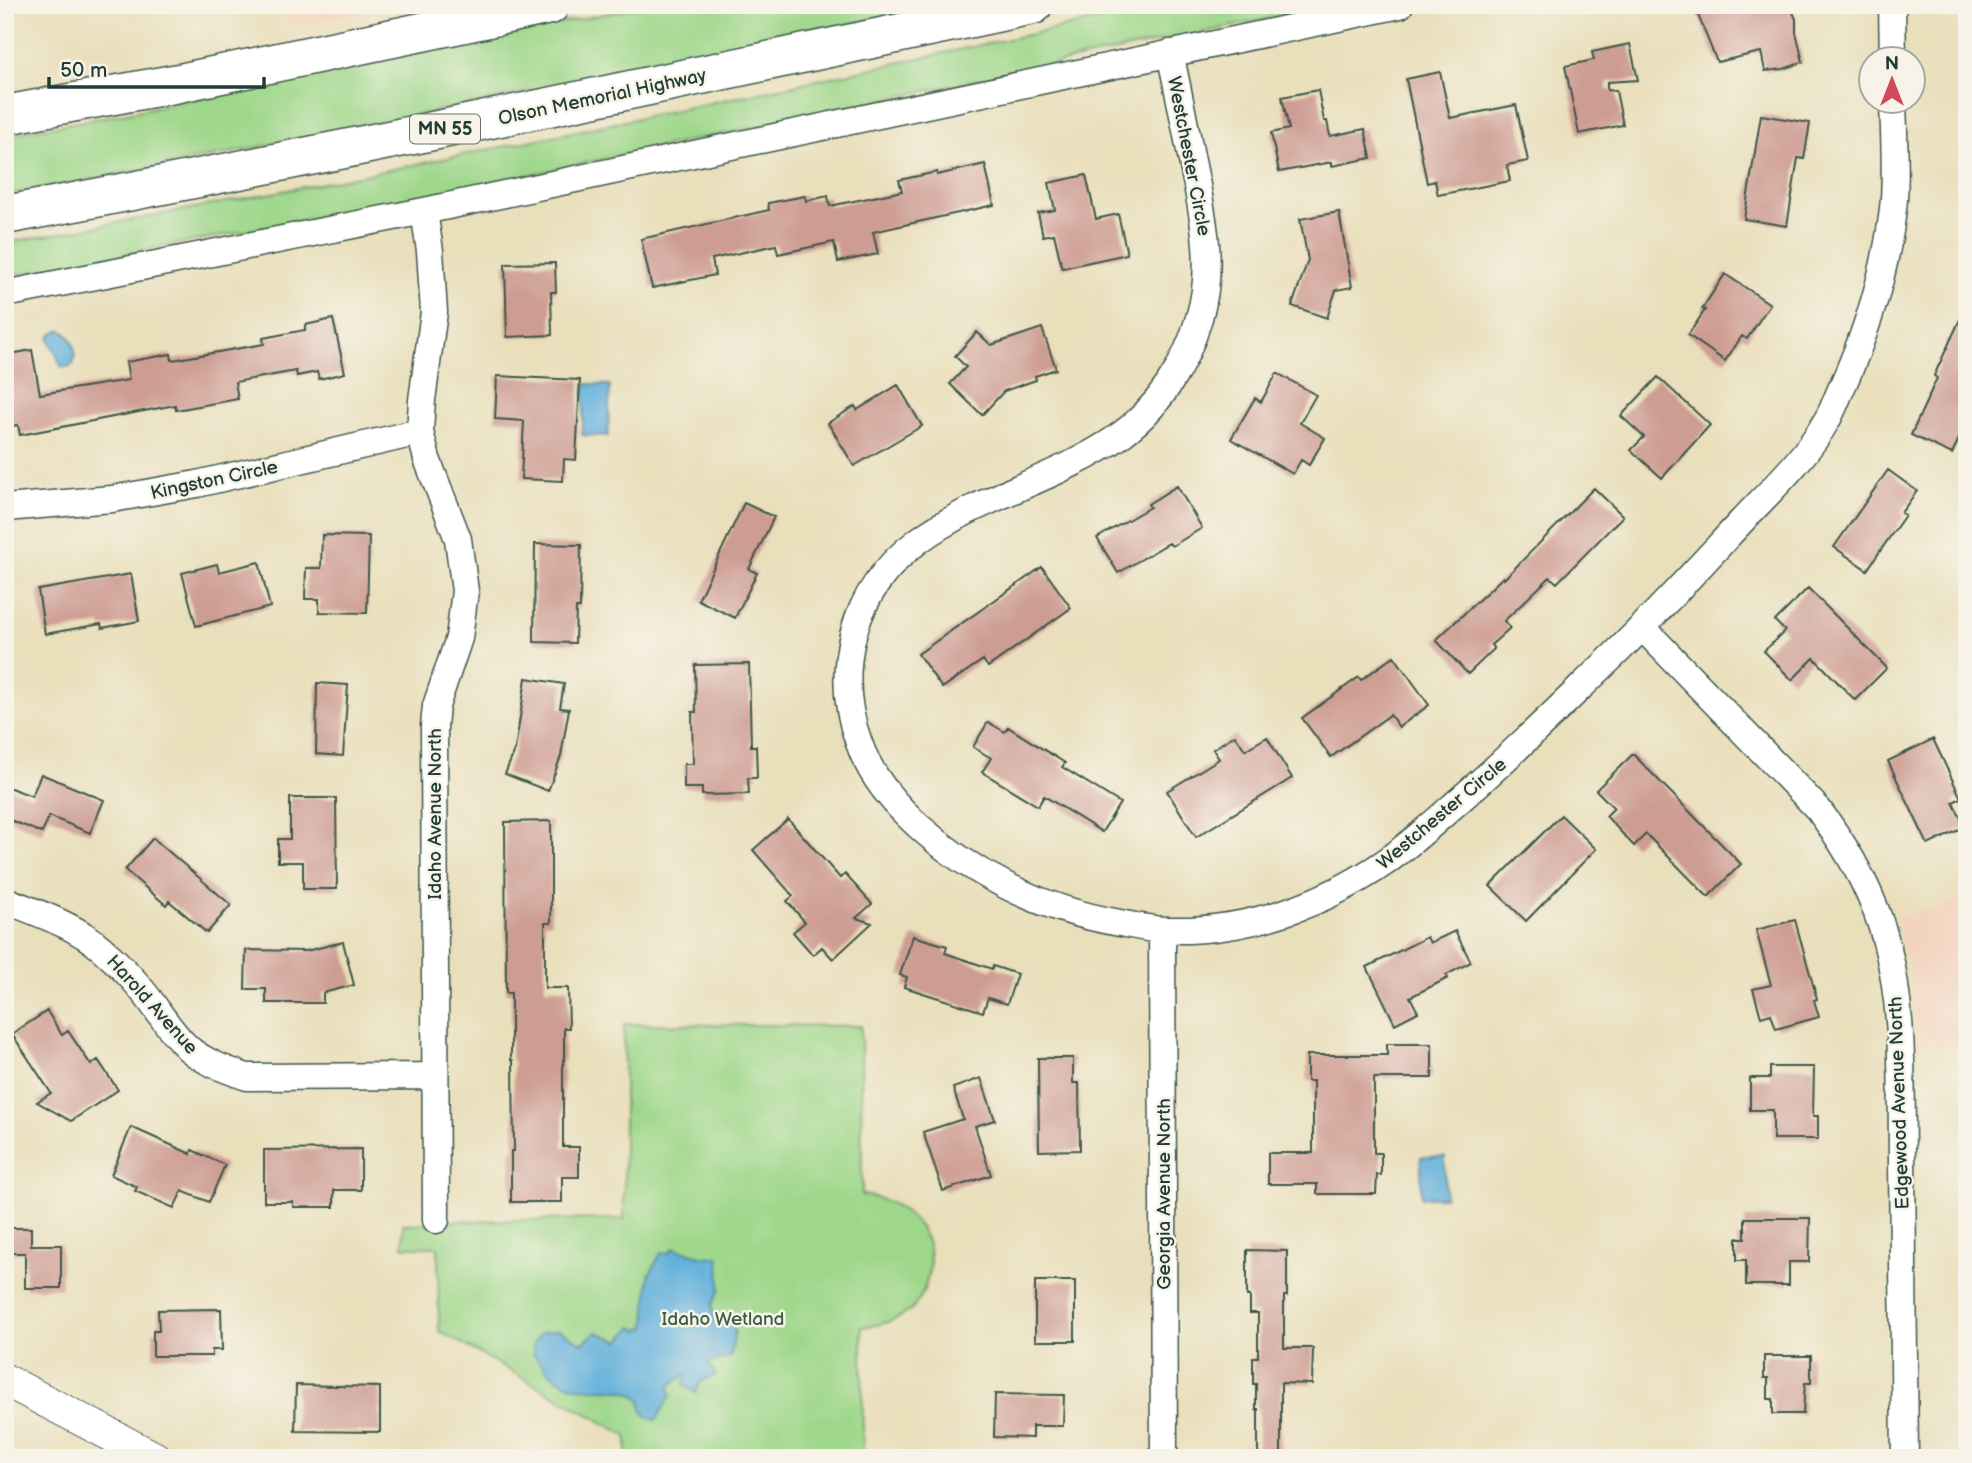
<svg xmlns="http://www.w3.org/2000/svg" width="1972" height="1463" font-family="'Balsamiq Sans',sans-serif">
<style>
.built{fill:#f3d4bf}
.green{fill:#9ed78a;stroke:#5e8a5f;stroke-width:2}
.water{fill:#61b0db;stroke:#407688;stroke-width:2}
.building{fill:#cd9c92}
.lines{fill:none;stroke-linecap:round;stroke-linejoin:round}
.minor-casing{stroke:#3d5548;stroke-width:29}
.tertiary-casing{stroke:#3d5548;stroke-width:34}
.trunk-casing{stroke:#3d5548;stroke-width:41}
.minor{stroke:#fff;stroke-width:26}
.tertiary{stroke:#fff;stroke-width:32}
.trunk{stroke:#fff;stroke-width:38}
.labels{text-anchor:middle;stroke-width:5;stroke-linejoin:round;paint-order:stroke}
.shield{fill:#f7f3e8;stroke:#60746a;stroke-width:2}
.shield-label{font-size:18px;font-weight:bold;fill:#1f3d34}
.street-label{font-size:19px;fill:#1f3d34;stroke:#f7f3e8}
.park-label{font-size:19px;fill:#385c45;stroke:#f7f3e8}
</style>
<rect width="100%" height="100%" fill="#f7f3e8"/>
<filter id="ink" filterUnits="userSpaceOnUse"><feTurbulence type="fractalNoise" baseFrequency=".0143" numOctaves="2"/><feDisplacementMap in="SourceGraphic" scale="14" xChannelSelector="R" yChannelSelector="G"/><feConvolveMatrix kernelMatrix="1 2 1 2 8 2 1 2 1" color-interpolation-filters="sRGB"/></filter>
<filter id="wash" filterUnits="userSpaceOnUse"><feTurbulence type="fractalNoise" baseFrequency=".00686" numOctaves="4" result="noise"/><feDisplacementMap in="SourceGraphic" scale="28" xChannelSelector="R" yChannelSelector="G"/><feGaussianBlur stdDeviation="1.57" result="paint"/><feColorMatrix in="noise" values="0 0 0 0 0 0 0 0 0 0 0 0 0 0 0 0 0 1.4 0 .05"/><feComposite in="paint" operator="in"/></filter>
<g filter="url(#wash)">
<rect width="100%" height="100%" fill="#e9dfbb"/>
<path class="built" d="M 290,5 L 399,5 L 290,28 Z
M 1967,897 L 1967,1045 L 1916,1044 L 1915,1008 L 1909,967 L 1895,919 Z"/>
<path class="green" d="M 649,5 L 938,5 C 628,71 318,139 5,195 L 5,135 L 127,113 Z
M 1168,5 L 1333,5 L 419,198 L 5,277 L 5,243 C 395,174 781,87 1168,5 Z
M 624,1024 L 861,1026 L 862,1195 C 906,1200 940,1234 927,1280 C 924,1292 918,1304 908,1312 C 894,1322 879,1325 862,1327 L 863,1458 L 627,1458 L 627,1436 L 439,1331 L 438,1247 L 403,1247 L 403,1224 L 452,1223 L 453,1221 L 624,1219 Z"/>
<path class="water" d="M 61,330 C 73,336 78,352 73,364 L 69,367 L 62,367 C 58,362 58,357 55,351 C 48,340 45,335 61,330 Z
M 585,384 L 610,385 L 608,436 L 582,435 Z
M 1421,1157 L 1445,1157 L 1445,1197 L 1421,1197 Z
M 674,1248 L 704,1257 L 719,1256 L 720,1290 L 712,1305 L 714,1318 L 730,1320 L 735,1331 L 730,1357 L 708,1363 L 716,1375 L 700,1382 L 696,1393 L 684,1385 L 686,1375 L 669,1386 L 671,1395 L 656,1420 C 632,1413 649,1401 633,1394 C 611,1385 597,1392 577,1387 C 558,1383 545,1369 533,1354 L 533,1344 L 541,1333 L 559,1330 L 582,1343 L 597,1332 L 620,1341 L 632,1327 L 638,1330 L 646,1327 L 649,1275 L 661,1253 L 668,1254 Z"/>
<g id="blocks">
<path class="building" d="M 1694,5 L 1752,5 L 1753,10 L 1776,5 L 1790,5 L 1796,19 L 1796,32 L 1803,62 L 1784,69 L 1765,71 L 1761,52 L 1717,62 Z
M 1630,44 L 1638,80 L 1607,82 L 1607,90 L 1616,91 L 1623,125 L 1579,134 L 1565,66 L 1594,60 L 1592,52 Z
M 1440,72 L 1450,118 L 1516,105 L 1528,161 L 1507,165 L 1510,181 L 1438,195 L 1435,181 L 1427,183 L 1406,79 Z
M 1318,90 L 1324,121 L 1327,121 L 1330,136 L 1365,129 L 1371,158 L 1332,166 L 1332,162 L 1279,172 L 1271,133 L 1289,129 L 1282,97 Z
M 1761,115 L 1810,123 L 1804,159 L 1798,158 L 1787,226 L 1744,219 Z
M 985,164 L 994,205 L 873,232 L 878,254 L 838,262 L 834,242 L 778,254 L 776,245 L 712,259 L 715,275 L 652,288 L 641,239 L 769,210 L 768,203 L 805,196 L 806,201 L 828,196 L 830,206 L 902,191 L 899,180 L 937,172 L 937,175 Z
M 1086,175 L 1096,219 L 1118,214 L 1127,254 L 1062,268 L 1054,234 L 1043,236 L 1038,213 L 1055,210 L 1049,183 Z
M 1339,212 L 1352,287 L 1336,290 L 1327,318 L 1292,306 L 1308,260 L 1300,219 Z
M 555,263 L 556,292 L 551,292 L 552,335 L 507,337 L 505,264 Z
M 1725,274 L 1770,304 L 1747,339 L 1742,336 L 1725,361 L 1688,335 L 1705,310 L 1702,309 Z
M 1967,304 L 1967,421 L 1952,454 L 1911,435 L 1937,378 L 1934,376 Z
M 333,319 L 345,373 L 319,379 L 317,372 L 297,376 L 296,371 L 235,382 L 238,399 L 176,410 L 175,405 L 20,435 L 18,425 L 5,427 L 5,355 L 32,350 L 40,394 L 129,380 L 126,362 L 171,354 L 172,360 L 264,344 L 263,338 L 305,330 L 305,325 Z
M 1042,328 L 1056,369 L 1035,376 L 1036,380 L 1004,391 L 982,415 L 950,384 L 966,367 L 955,356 L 977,332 L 991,345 Z
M 1277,373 L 1316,395 L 1300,423 L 1325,438 L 1309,465 L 1301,460 L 1293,474 L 1231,439 L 1255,398 L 1261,402 Z
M 497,376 L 580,380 L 576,460 L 564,459 L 563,481 L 521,479 L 524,421 L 495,419 Z
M 1658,377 L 1710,425 L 1662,478 L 1631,450 L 1644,437 L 1621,416 Z
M 898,385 L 922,426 L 854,466 L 828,423 L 855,406 L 857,410 Z
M 1888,470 L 1917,491 L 1901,513 L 1905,515 L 1867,570 L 1834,547 Z
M 1177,486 L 1202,528 L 1172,546 L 1169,543 L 1118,573 L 1097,538 L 1150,507 L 1148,504 Z
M 1594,488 L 1623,516 L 1557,583 L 1550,577 L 1504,621 L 1510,628 L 1491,645 L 1494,649 L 1468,674 L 1436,640 L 1503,577 L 1504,579 Z
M 744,503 L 774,517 L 749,569 L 757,573 L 735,618 L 698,600 Z
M 322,535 L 369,536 L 367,613 L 319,612 L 319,599 L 305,599 L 306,568 L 321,568 Z
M 535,544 L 581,545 L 580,608 L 576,608 L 575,643 L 534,642 Z
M 259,562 L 270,607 L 196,626 L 182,573 L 217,564 L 219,572 Z
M 1042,567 L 1071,608 L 988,667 L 983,660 L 942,688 L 918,654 Z
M 131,574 L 139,621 L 102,628 L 101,624 L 45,634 L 38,590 Z
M 1808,588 L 1887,668 L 1855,700 L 1814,658 L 1792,680 L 1764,651 L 1785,631 L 1775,621 Z
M 1394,656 L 1429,705 L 1399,727 L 1390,715 L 1331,757 L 1302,718 L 1359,677 L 1361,680 Z
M 749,664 L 751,746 L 756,746 L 757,778 L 748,778 L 749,794 L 702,795 L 702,788 L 684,788 L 684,764 L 693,764 L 692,712 L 696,712 L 695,665 Z
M 526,678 L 564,684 L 560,708 L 569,709 L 561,756 L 548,791 L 505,774 L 515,750 Z
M 317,683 L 348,685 L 343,756 L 316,754 Z
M 988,722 L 1005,732 L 1008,727 L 1065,763 L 1062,767 L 1120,803 L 1102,832 L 1044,796 L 1038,806 L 982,772 L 991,758 L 973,747 Z
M 1235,735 L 1245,750 L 1267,737 L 1292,778 L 1196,837 L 1167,791 L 1219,759 L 1213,749 Z
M 1933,739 L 1961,798 L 1953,802 L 1965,827 L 1928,845 L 1888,761 Z
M 1633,754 L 1741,864 L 1708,897 L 1646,834 L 1634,846 L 1606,816 L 1614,808 L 1596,790 Z
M 41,774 L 104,800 L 90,833 L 49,816 L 42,833 L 5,818 L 5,786 L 32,796 Z
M 290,798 L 336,798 L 337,889 L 303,889 L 303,862 L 278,862 L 278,839 L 290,839 Z
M 1561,815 L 1596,849 L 1526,921 L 1490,886 Z
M 788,819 L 840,878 L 845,874 L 872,904 L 856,918 L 872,923 L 833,959 L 822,947 L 813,955 L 793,932 L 805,922 L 787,901 L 793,896 L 753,850 Z
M 551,821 L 551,923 L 545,923 L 545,988 L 568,988 L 569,1028 L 564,1028 L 564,1060 L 563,1060 L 563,1147 L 579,1147 L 579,1177 L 562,1177 L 562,1202 L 511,1202 L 511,1151 L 514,1151 L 513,1060 L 511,1060 L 511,993 L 506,993 L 505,822 Z
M 153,838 L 231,905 L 207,933 L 169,901 L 166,905 L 125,870 Z
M 1795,920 L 1817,999 L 1814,1000 L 1819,1017 L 1776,1029 L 1771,1014 L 1761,1017 L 1753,989 L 1771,985 L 1756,930 Z
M 1455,931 L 1471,962 L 1446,975 L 1448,978 L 1410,997 L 1418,1012 L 1395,1024 L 1367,967 L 1427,937 L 1430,943 Z
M 913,936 L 947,946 L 945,953 L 992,969 L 993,966 L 1017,974 L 1007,1004 L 988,998 L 983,1012 L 904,987 L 907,977 L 900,975 Z
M 343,942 L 354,985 L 323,993 L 323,1003 L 266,1003 L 266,989 L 245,989 L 246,950 L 306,951 Z
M 47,1011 L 62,1035 L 68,1031 L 91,1065 L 98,1060 L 118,1090 L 71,1121 L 37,1102 L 51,1093 L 12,1034 Z
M 1387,1044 L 1432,1044 L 1432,1078 L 1374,1078 L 1374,1153 L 1381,1153 L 1381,1175 L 1377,1175 L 1376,1194 L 1317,1194 L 1317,1184 L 1268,1184 L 1268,1153 L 1313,1153 L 1313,1081 L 1307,1081 L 1307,1055 L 1387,1055 Z
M 1038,1058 L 1073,1058 L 1073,1083 L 1079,1083 L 1080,1150 L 1039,1151 Z
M 1770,1067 L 1814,1067 L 1813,1116 L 1818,1116 L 1818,1139 L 1773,1139 L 1773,1110 L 1750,1110 L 1750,1078 L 1770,1078 Z
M 981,1078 L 995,1120 L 975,1126 L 991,1175 L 943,1191 L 923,1132 L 963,1119 L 953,1088 Z
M 131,1127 L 191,1154 L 192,1150 L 225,1165 L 209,1202 L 182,1191 L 174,1208 L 135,1191 L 137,1187 L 111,1175 Z
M 361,1149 L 361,1190 L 334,1190 L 334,1207 L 293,1207 L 293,1202 L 264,1202 L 264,1150 Z
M 1745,1218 L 1810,1218 L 1809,1262 L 1789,1262 L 1789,1285 L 1746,1285 L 1746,1260 L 1737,1260 L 1737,1238 L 1745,1238 Z
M 9,1228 L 31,1228 L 31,1245 L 61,1245 L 61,1288 L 25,1288 L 25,1253 L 9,1253 Z
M 1247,1250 L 1287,1251 L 1287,1296 L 1284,1296 L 1284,1348 L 1313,1348 L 1312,1384 L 1281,1383 L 1281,1458 L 1258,1458 L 1258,1409 L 1256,1409 L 1256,1384 L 1253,1384 L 1253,1357 L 1258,1357 L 1258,1313 L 1250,1313 L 1250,1296 L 1247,1296 Z
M 1035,1281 L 1075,1281 L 1075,1341 L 1035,1341 Z
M 221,1309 L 222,1350 L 212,1350 L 212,1356 L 153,1356 L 153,1331 L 159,1331 L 158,1310 Z
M 1764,1356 L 1811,1356 L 1811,1383 L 1805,1383 L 1803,1414 L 1773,1414 L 1773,1399 L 1768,1399 L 1768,1378 L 1764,1378 Z
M 296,1385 L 380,1387 L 380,1432 L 295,1431 Z
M 995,1394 L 1064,1395 L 1063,1426 L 1032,1426 L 1032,1438 L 994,1437 Z"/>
</g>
</g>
<g filter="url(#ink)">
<use href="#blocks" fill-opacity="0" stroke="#3d5548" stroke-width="2"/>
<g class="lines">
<g class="minor-casing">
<path id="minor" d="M 1892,5 L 1893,60
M 1170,53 C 1178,89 1185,125 1192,161 C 1203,214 1215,266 1199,318 C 1186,365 1158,409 1118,437 C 1027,501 886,510 853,635 C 844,671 846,708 859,743 C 880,804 949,857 1005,885 C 1042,904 1079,916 1120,923 C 1136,926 1153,930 1169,930 C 1246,932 1324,905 1387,861 C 1413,842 1437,820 1462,798 C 1514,753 1563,704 1613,656 C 1657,613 1698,568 1740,523 C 1770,491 1805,459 1827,420 C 1833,410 1837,398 1842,387 C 1869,327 1888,265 1894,199 C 1896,167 1894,134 1893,102
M 424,211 L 430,251 L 434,312 L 422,400 L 420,432 L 427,459 L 458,539 L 465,591 L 459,638 L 436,706 L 434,726 L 436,1220
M 5,294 L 424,211 L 1400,5
M 5,508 L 112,499 L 197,484 L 420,432
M 1642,627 L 1818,809 C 1849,850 1874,894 1887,945 C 1905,1015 1901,1090 1902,1161 C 1903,1260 1904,1359 1905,1458
M 5,900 C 37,913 75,925 101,948 C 117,962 133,978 146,995 C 160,1013 172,1034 189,1049 C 206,1063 227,1070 247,1077 L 435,1076
M 1162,930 L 1164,1458"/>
</g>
<g class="tertiary-casing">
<path id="tertiary" d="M 5,1380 L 155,1458"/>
</g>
<g class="trunk-casing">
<path id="trunk" d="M 5,115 L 179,83 L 550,5
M 5,215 C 349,151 691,77 1033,5"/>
</g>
<use href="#minor" class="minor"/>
<use href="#tertiary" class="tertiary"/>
<use href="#trunk" class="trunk"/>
</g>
</g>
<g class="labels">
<rect class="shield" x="410" y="114.5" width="70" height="29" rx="5"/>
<g class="shield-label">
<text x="445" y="135">MN 55</text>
</g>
<g class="street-label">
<text transform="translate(602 96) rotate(-12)" y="7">Olson Memorial Highway</text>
<text transform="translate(1190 156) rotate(79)" y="7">Westchester Circle</text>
<text transform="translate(214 479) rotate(-12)" y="7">Kingston Circle</text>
<text transform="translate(1441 813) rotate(-40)" y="7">Westchester Circle</text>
<text transform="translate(434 814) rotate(-90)" y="7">Idaho Avenue North</text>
<text transform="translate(153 1004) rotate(48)" y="7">Harold Avenue</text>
<text transform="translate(1898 1103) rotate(-92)" y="7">Edgewood Avenue North</text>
<text transform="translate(1163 1194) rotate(-90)" y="7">Georgia Avenue North</text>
</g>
<g class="park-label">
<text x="723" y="1325">Idaho Wetland</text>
</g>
</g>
<rect width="1972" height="1463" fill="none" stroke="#f7f3e8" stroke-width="28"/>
<g transform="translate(1892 80)"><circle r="33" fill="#f7f3e8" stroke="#a1aaa0" stroke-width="2"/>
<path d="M0-5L12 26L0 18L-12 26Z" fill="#d1495b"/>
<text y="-10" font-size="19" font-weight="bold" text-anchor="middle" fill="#1f3d34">N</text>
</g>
<path d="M49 77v10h215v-10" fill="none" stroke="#1f3d34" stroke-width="3.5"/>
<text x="60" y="77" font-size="21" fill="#1f3d34" stroke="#f7f3e8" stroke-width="5" paint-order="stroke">50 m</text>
</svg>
